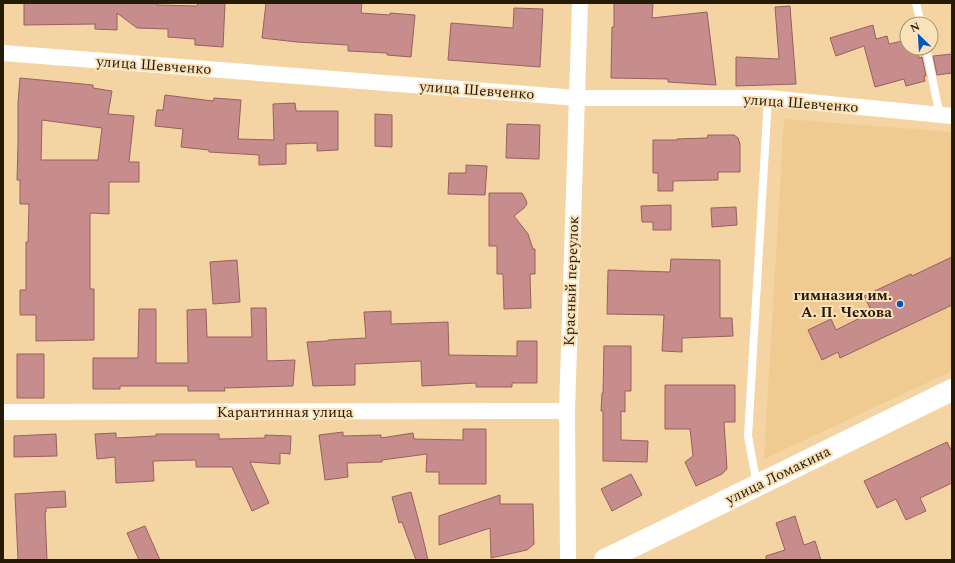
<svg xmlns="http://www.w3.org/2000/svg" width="955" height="563" font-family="Spectral,serif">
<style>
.built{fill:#efcb92}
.building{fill:#c78c8c;stroke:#986061;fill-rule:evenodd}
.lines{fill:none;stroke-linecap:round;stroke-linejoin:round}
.lane{stroke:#fff;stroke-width:8}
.street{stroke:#fff;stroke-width:16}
.secondary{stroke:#fff;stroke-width:22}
.poi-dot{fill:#0355bf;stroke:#fbe2ba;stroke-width:1.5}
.labels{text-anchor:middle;stroke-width:4;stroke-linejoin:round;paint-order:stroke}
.street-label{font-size:15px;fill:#261b07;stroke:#fbe2ba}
.poi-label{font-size:15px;font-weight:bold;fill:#261b07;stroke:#fbe2ba;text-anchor:end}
</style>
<rect width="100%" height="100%" fill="#f3d4a2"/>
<path class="built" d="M 784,119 L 952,132 L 952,371 L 764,459 Z"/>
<path class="building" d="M 24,3 L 157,3 L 157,5 L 197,6 L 198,3 L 225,3 L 223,47 L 195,45 L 195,39 L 168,37 L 168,29 L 137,28 L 117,13 L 117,30 L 95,29 L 95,24 L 24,25 Z
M 266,3 L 362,3 L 361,13 L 390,15 L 390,13 L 415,15 L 411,57 L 387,55 L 387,53 L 348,51 L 348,45 L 297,42 L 262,38 Z
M 614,3 L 653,3 L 652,18 L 707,12 L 716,85 L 668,82 L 668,79 L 611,78 L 612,27 L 614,27 Z
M 790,6 L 796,84 L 736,86 L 736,57 L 779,59 L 775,7 Z
M 514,8 L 543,9 L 540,67 L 448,60 L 451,23 L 513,28 Z
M 873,25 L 876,39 L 887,36 L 889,44 L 907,40 L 907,48 L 917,48 L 919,58 L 922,57 L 926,76 L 924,76 L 925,81 L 906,86 L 904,79 L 875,87 L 864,46 L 836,56 L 830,38 Z
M 952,54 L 952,73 L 937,75 L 933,56 Z
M 20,78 L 93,85 L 93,88 L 112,91 L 108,114 L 134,116 L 129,162 L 139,162 L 139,182 L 109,182 L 109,214 L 90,213 L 90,289 L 94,289 L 94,340 L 36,341 L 36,315 L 20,315 L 20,290 L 26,290 L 26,242 L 28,242 L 29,204 L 20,204 L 20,180 L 17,180 L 18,144 L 18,103 ZM 42,120 L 102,128 L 98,160 L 41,160 Z
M 165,95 L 213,101 L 214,98 L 241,100 L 238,139 L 274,140 L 273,104 L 295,103 L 296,111 L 338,111 L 338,150 L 317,151 L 317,143 L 286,144 L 286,164 L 259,165 L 259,155 L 209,152 L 209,150 L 181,147 L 183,129 L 155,126 L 157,110 L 163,110 Z
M 375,114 L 392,115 L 392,147 L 375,146 Z
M 507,124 L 540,125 L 539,159 L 506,158 Z
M 708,135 L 734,135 L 738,138 L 740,144 L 740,172 L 718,172 L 718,180 L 673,181 L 673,191 L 658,191 L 658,173 L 653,173 L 653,140 L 677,140 L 677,139 L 707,138 Z
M 466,165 L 487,166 L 485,195 L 448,194 L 449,173 L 466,173 Z
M 489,193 L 522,193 L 526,200 L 527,204 L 524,208 L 514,216 L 528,234 L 533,249 L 535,249 L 535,274 L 530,274 L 531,308 L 504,309 L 503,274 L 497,274 L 497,246 L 489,246 Z
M 671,205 L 671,230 L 653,230 L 653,222 L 642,222 L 641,206 Z
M 736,207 L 737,225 L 712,227 L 711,208 Z
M 952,257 L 952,305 L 840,358 L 838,352 L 822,360 L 808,330 L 831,319 L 836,330 L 872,312 L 864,296 L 911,274 L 912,276 Z
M 671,259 L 720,260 L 720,318 L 732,318 L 733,336 L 682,338 L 682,352 L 662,351 L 664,315 L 607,314 L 608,270 L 670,272 Z
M 237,260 L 240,302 L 213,304 L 210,262 Z
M 251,308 L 266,308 L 267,361 L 295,360 L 293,386 L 224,388 L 225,391 L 188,391 L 188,386 L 120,386 L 120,389 L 93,389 L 93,358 L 138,358 L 139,309 L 156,309 L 156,363 L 188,363 L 187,310 L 206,309 L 207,337 L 252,337 Z
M 391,311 L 391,324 L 448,322 L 449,355 L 517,356 L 517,341 L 537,341 L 537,383 L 512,383 L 512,387 L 476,387 L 476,383 L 422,386 L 421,361 L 355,364 L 355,385 L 313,386 L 307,342 L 328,341 L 328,340 L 366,338 L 364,312 Z
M 604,346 L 631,346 L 631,391 L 625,391 L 625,412 L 621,411 L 621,440 L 648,441 L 647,462 L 603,461 L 603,411 L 601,411 L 602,393 L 603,393 Z
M 17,354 L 44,354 L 44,398 L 17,398 Z
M 665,385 L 735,385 L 735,422 L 724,422 L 727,469 L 722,474 L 696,486 L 685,462 L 693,456 L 690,429 L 665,429 Z
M 463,429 L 486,429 L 486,484 L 439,484 L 439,472 L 426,472 L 427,454 L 382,460 L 382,462 L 347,463 L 348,477 L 325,480 L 319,435 L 343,432 L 343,436 L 381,435 L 381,438 L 413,433 L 414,439 L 463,440 Z
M 116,433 L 116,438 L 156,436 L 156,434 L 219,434 L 219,439 L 265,438 L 265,435 L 291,436 L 290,454 L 280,453 L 280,464 L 250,462 L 269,503 L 252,511 L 232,467 L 196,467 L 196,460 L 153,461 L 154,481 L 116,483 L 115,457 L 97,459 L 95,434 Z
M 56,434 L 57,456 L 14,457 L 14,436 Z
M 947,442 L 952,452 L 952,483 L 920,498 L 926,511 L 906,520 L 896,499 L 877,508 L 864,481 Z
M 631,474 L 642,495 L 612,511 L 601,489 Z
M 65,491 L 66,507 L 46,508 L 46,512 L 45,512 L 47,560 L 18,560 L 15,494 Z
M 411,492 L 421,530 L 428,560 L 416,560 L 402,522 L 399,523 L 392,497 Z
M 500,495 L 500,504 L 533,504 L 534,544 L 527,550 L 491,558 L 490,528 L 439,545 L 439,516 Z
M 795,516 L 804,545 L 815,541 L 821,560 L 766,560 L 766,556 L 785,550 L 776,523 Z
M 145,526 L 160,560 L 139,560 L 127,533 Z"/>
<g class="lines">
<path class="lane" d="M 916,3 L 921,24
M 926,48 L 940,116
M 757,485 L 748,436 L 768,98"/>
<path class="street" d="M 3,53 L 577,98 L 768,98 L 952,116
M 3,412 L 567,411
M 568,560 L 567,411 L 580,3"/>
<path class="secondary" d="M 605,560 L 952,390"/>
</g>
<circle class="poi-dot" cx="900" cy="304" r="4"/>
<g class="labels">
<g class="street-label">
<text transform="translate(154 65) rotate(4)" y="5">улица Шевченко</text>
<text transform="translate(477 90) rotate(4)" y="5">улица Шевченко</text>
<text transform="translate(801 103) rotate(4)" y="5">улица Шевченко</text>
<text transform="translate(571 281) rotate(-88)" y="5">Красный переулок</text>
<text x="285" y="417">Карантинная улица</text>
<text transform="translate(778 475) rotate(-26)" y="5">улица Ломакина</text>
</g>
<g class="poi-label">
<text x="892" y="300">гимназия им.<tspan x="892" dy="17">А. П. Чехова</tspan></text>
</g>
</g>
<rect width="955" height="563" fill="none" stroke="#261b07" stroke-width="8"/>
<g transform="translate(919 36) rotate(335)"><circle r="19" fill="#fbe2ba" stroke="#a69272"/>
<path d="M0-3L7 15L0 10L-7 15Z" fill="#0355bf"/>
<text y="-6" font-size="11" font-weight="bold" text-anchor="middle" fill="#261b07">N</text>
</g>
</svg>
